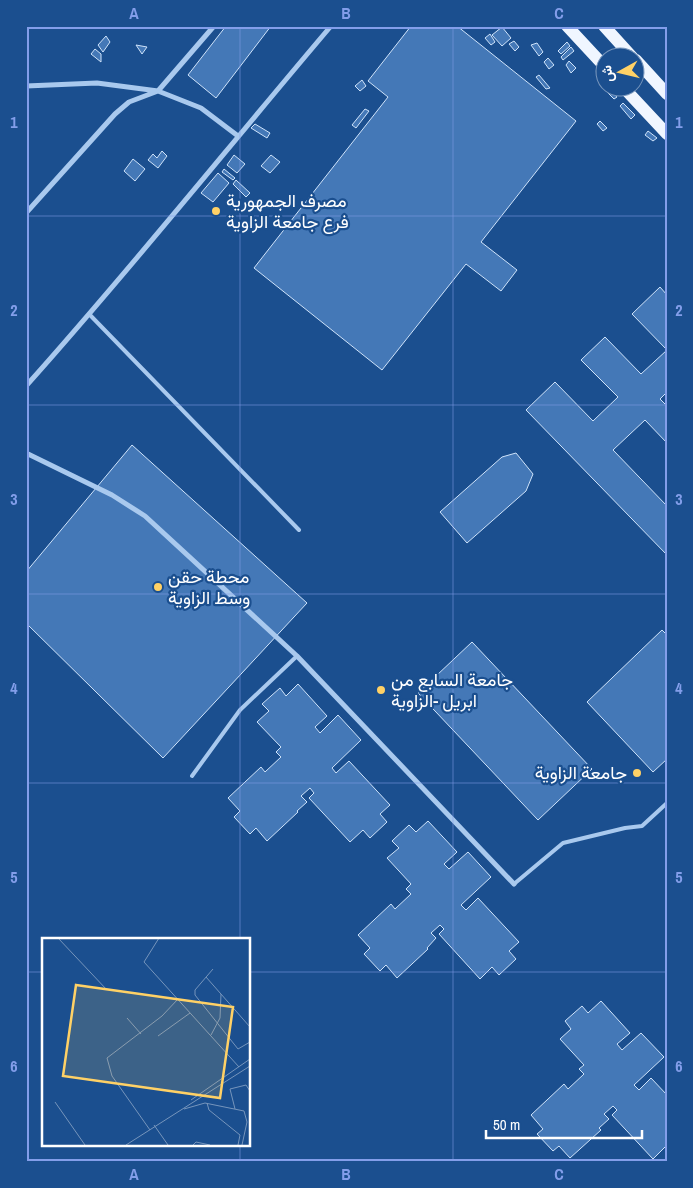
<svg xmlns="http://www.w3.org/2000/svg" width="693" height="1188" font-family="'Archivo Narrow',Vazirmatn,sans-serif">
<style>
.building{fill:#4478b7;stroke:#cfe3fa}
.lines{fill:none;stroke-linecap:round;stroke-linejoin:round}
.lane{stroke:#a9c9ee;stroke-width:4}
.street{stroke:#a9c9ee;stroke-width:5}
.primary{stroke:#f0f6ff;stroke-width:12}
.grid{fill:none;stroke:#839eea;stroke-width:1;stroke-opacity:0.55}
.poi-dot{fill:#ffd166;stroke:#1b4f8f;stroke-width:2}
.labels{text-anchor:middle;stroke-width:4.5;stroke-linejoin:round;paint-order:stroke}
.poi-label{font-size:18px;fill:#fff;stroke:#1b4f8f;text-anchor:start}
.inset-road{fill:none;stroke:#7695bc;stroke-width:1}
.view{fill:#ffd166;fill-opacity:0.15;stroke:#ffd166;stroke-width:2.5}
.inset-edge{fill:none;stroke:#fff;stroke-width:2.5}
.neatline{fill:none;stroke:#839eea;stroke-width:2}
.grid-label{font-size:16px;text-anchor:middle;font-weight:bold;fill:#839eea}
</style>
<rect width="100%" height="100%" fill="#1b4f8f"/>
<path class="building" d="M 226,26 L 271,26 L 216,98 L 188,75 Z
M 411,26 L 457,26 L 576,121 L 481,242 L 517,270 L 501,291 L 466,264 L 382,370 L 254,268 L 388,97 L 368,81 Z
M 502,27 L 511,38 L 502,46 L 492,35 Z
M 490,34 L 495,42 L 491,45 L 485,38 Z
M 106,36 L 110,42 L 103,52 L 98,45 Z
M 514,41 L 519,47 L 515,51 L 509,44 Z
M 567,42 L 570,46 L 561,54 L 558,51 Z
M 537,43 L 543,52 L 539,56 L 531,45 Z
M 136,45 L 147,47 L 142,54 Z
M 571,47 L 574,51 L 563,60 L 561,57 Z
M 95,49 L 101,54 L 101,62 L 91,54 Z
M 548,58 L 554,65 L 549,69 L 544,62 Z
M 569,61 L 576,68 L 571,73 L 566,65 Z
M 539,75 L 550,88 L 546,89 L 536,77 Z
M 362,80 L 366,86 L 360,91 L 355,86 Z
M 610,89 L 617,97 L 614,99 L 607,92 Z
M 623,103 L 635,115 L 631,119 L 620,106 Z
M 365,109 L 369,111 L 356,128 L 352,125 Z
M 600,121 L 607,128 L 603,131 L 597,124 Z
M 255,124 L 270,133 L 267,138 L 251,128 Z
M 648,131 L 657,138 L 653,141 L 645,135 Z
M 162,151 L 167,156 L 158,168 L 148,160 L 153,154 L 157,158 Z
M 234,155 L 245,164 L 237,173 L 227,165 Z
M 271,155 L 280,162 L 270,173 L 261,166 Z
M 133,159 L 145,169 L 135,181 L 124,171 Z
M 224,169 L 235,178 L 233,180 L 222,172 Z
M 218,173 L 229,183 L 213,202 L 201,193 Z
M 236,180 L 250,193 L 246,197 L 233,184 Z
M 660,287 L 667,295 L 667,392 L 660,399 L 667,406 L 667,443 L 645,420 L 613,450 L 667,506 L 667,555 L 526,410 L 555,382 L 593,421 L 618,397 L 581,360 L 605,337 L 641,374 L 667,350 L 632,314 Z
M 132,445 L 307,603 L 163,758 L 26,623 L 26,572 Z
M 516,453 L 533,474 L 526,491 L 467,543 L 440,512 L 502,457 Z
M 662,630 L 667,635 L 667,759 L 653,772 L 587,702 Z
M 472,642 L 592,769 L 538,820 L 418,693 Z
M 298,684 L 327,716 L 315,727 L 320,733 L 338,715 L 361,740 L 332,768 L 336,773 L 349,761 L 390,805 L 380,814 L 387,822 L 370,838 L 363,830 L 350,842 L 309,798 L 314,793 L 310,788 L 301,796 L 307,802 L 297,811 L 298,812 L 267,841 L 256,828 L 250,834 L 234,817 L 240,811 L 228,798 L 261,767 L 265,772 L 281,757 L 276,752 L 281,747 L 257,722 L 269,711 L 262,704 L 280,688 L 286,696 Z
M 428,821 L 457,852 L 444,864 L 449,869 L 468,852 L 491,877 L 461,905 L 466,910 L 478,898 L 519,942 L 509,951 L 516,959 L 499,975 L 492,967 L 480,979 L 439,934 L 444,929 L 440,925 L 431,933 L 436,938 L 427,948 L 428,949 L 397,978 L 386,965 L 380,971 L 364,954 L 370,948 L 358,935 L 391,904 L 395,909 L 411,894 L 406,889 L 411,884 L 387,858 L 399,848 L 392,841 L 409,825 L 416,832 Z
M 601,1001 L 630,1033 L 617,1044 L 622,1050 L 641,1033 L 664,1057 L 634,1085 L 639,1090 L 651,1078 L 667,1095 L 667,1149 L 665,1147 L 653,1159 L 612,1115 L 617,1110 L 613,1106 L 604,1114 L 609,1119 L 599,1128 L 601,1130 L 570,1158 L 559,1146 L 553,1151 L 537,1134 L 543,1129 L 531,1115 L 564,1084 L 568,1089 L 584,1074 L 579,1069 L 584,1065 L 560,1039 L 571,1029 L 565,1021 L 582,1006 L 588,1013 Z"/>
<g class="lines">
<path class="lane" d="M 90,315 L 299,530
M 192,776 L 240,710 L 297,656
M 514,884 L 563,843 L 625,828 L 642,826 L 667,803"/>
<path class="street" d="M 26,86 L 97,83 L 158,91 L 201,108 L 238,136
M 26,213 L 115,114 L 129,102 L 158,91 L 214,26
M 26,386 C 131,269 229,146 331,26
M 26,453 L 112,495 L 145,516 L 297,656 L 514,884"/>
<path class="primary" d="M 567,26 L 606,68
M 604,26 L 633,58
M 636,60 L 667,94
M 624,88 L 667,134"/>
</g>
<path class="grid" d="M 240,26 L 240,939M 453,26 L 453,1162M 26,216 L 667,216M 26,405 L 667,405M 26,594 L 667,594M 26,783 L 667,783M 26,972 L 44,972M 249,972 L 667,972M 240,1144 L 240,1162"/>
<g class="poi-dot">
<circle cx="216" cy="211" r="5"/>
<circle cx="158" cy="587" r="5"/>
<circle cx="381" cy="690" r="5"/>
<circle cx="637" cy="773" r="5"/>
</g>
<g class="labels">
<g class="poi-label">
<text x="226" y="207">مصرف الجمهورية<tspan x="226" dy="21">فرع جامعة الزاوية</tspan></text>
<text x="168" y="583">محطة حقن<tspan x="168" dy="21">وسط الزاوية</tspan></text>
<text x="391" y="686">جامعة السابع من<tspan x="391" dy="21">ابريل -الزاوية</tspan></text>
<text x="627" y="779" text-anchor="end">جامعة الزاوية</text>
</g>
</g>
<g transform="translate(42 938)">
<rect width="208" height="208" fill="#1b4f8f"/>
<path class="inset-road" d="M 16,0 L 65,52M 117,0 L 102,24 L 197,129M 171,31 L 153,52 L 153,57 L 196,111 L 208,104M 164,39 L 208,89M 85,80 L 99,96M 169,97 L 178,80 L 179,56M 116,98 L 148,75M 149,162 L 208,121M 13,164 L 43,207M 165,165 L 167,172 L 198,197 L 196,207M 142,171 L 163,165 L 202,173 L 205,184 L 200,207M 193,171 L 188,151 L 204,147 L 208,153M 112,187 L 126,207M 108,192 L 70,138 L 65,120 L 120,78 L 136,61M 84,207 L 208,128M 151,207 L 154,204 L 168,207"/>
<path class="view" d="M 34,47 L 191,69 L 178,160 L 21,138 Z"/>
<rect width="208" height="208" class="inset-edge"/>
</g>
<rect width="693" height="1188" fill="none" stroke="#1b4f8f" stroke-width="55"/>
<g transform="translate(620 72) rotate(262)"><circle r="24" fill="#1b4f8f" stroke="#7695bc"/>
<path d="M0-4L9 19L0 12L-9 19Z" fill="#ffd166"/>
<text y="-8" font-size="14" font-weight="bold" text-anchor="middle" fill="#ffffff">ش</text>
</g>
<path d="M486 1130v8h156v-8" fill="none" stroke="#ffffff" stroke-width="2.5"/>
<text x="493" y="1130" font-size="15" fill="#ffffff" stroke="#1b4f8f" stroke-width="4" paint-order="stroke">50 m</text>
<rect x="28" y="28" width="638" height="1132" class="neatline"/>
<g class="grid-label">
<text x="134" y="19">A</text>
<text x="346" y="19">B</text>
<text x="559" y="19">C</text>
<text x="14" y="128">1</text>
<text x="679" y="128">1</text>
<text x="14" y="316">2</text>
<text x="679" y="316">2</text>
<text x="14" y="505">3</text>
<text x="679" y="505">3</text>
<text x="14" y="694">4</text>
<text x="679" y="694">4</text>
<text x="14" y="883">5</text>
<text x="679" y="883">5</text>
<text x="14" y="1072">6</text>
<text x="679" y="1072">6</text>
<text x="134" y="1180">A</text>
<text x="346" y="1180">B</text>
<text x="559" y="1180">C</text>
</g>
</svg>
